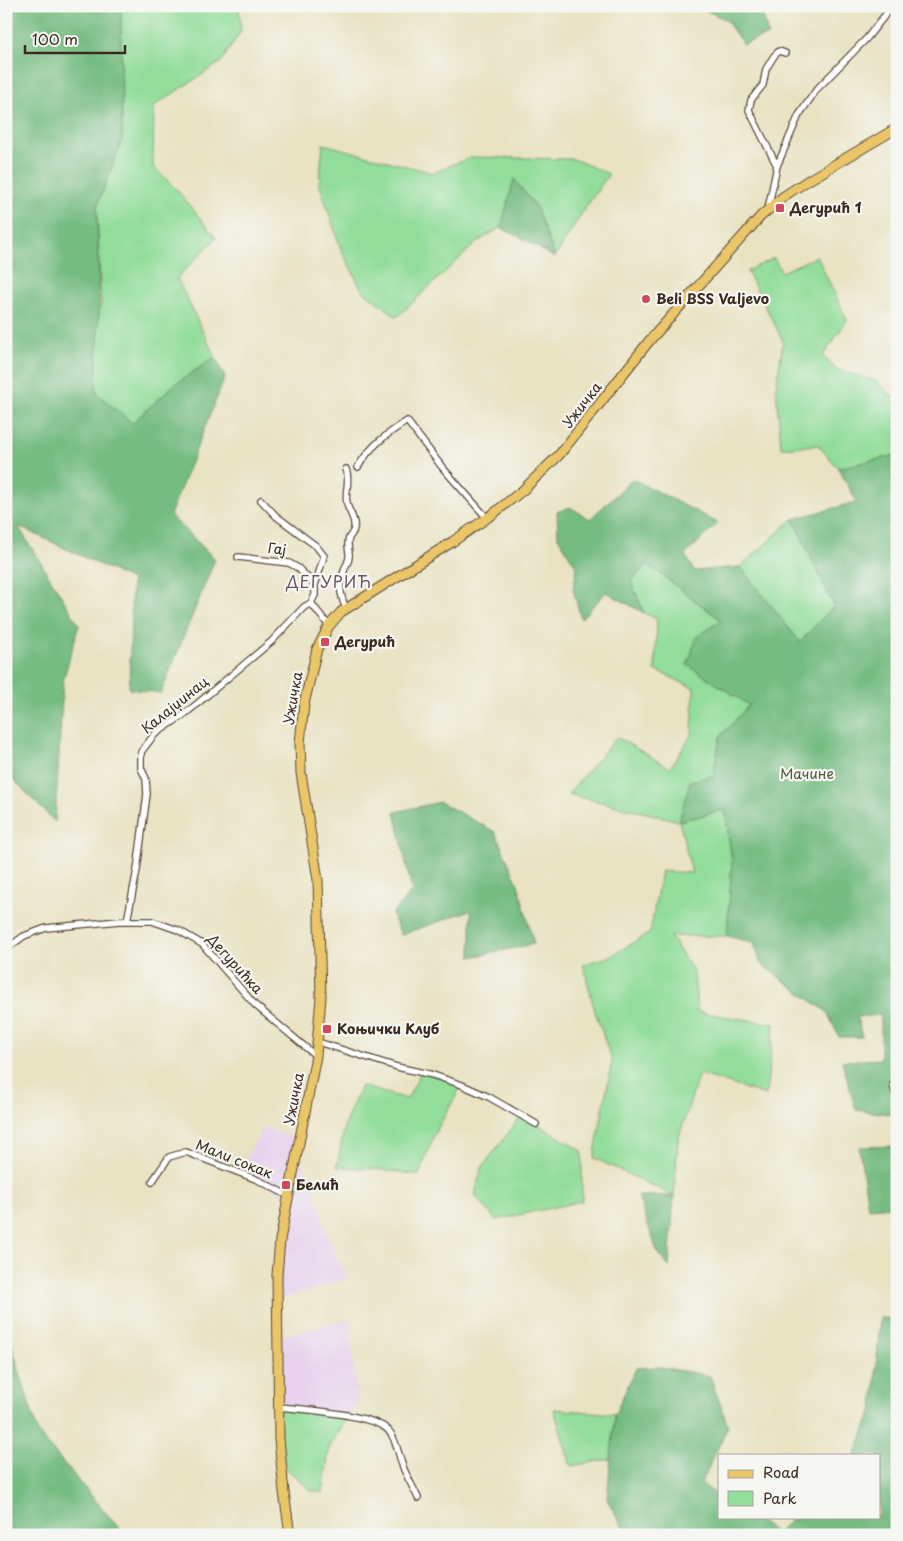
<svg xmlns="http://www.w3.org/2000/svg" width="903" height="1541" font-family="'Playpen Sans',sans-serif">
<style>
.built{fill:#e8d2ee}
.green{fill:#91dd99;stroke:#66845c}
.forest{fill:#74bc81;stroke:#587350}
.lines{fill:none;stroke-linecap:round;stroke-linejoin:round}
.minor-casing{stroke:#554637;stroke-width:8}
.primary-casing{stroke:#554637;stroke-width:11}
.minor{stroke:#fff;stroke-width:5.5}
.primary{stroke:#ebc669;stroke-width:9}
.poi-dot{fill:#d1495b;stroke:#f6f6f2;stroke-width:2}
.labels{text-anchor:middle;stroke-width:4.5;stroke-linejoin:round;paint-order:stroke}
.poi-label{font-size:14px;font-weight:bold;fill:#3b2a1e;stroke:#f6f6f2;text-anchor:start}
.street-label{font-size:14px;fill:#3b2a1e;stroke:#f6f6f2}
.park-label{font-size:14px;fill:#50573d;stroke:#f6f6f2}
.quarter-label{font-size:16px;letter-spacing:1px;fill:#6f525f;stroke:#f6f6f2}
</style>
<rect width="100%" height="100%" fill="#f6f6f2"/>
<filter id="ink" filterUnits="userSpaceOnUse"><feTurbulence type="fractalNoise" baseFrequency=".02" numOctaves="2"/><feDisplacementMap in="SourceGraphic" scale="10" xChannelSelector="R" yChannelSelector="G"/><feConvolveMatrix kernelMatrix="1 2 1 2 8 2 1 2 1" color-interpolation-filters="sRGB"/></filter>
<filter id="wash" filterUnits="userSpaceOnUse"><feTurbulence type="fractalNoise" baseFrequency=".0096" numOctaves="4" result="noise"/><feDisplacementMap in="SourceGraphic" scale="20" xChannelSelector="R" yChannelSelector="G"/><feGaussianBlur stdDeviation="1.12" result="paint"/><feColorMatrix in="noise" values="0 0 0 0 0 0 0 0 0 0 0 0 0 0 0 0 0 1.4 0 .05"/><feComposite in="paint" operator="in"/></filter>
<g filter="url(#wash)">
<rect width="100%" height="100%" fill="#e9e3c2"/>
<path class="built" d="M 263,1127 L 300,1140 L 297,1154 L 311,1180 L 328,1236 L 338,1260 L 349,1278 L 277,1300 L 289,1196 L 239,1173 Z
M 349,1320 L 358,1404 L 349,1415 L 277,1407 L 277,1337 Z"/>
<path class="green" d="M 121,6 L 239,6 L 241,31 L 221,62 L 154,106 L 153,166 L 177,190 L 216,238 L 177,278 L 215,357 L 174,385 L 132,423 L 96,393 L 99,309 L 101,308 L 97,206 L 122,140 Z
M 323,144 L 433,173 L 471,157 L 573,159 L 609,174 L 584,210 L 555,257 L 536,207 L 514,179 L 501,228 L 491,233 L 476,243 L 397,317 L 362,290 L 341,249 L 319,183 Z
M 817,256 L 847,320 L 823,356 L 835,369 L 876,381 L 897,401 L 897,455 L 838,468 L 818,445 L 781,448 L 776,387 L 783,341 L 747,271 L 774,258 L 782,272 Z
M 793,519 L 834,606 L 800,642 L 740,567 Z
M 647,564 L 721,620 L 697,637 L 749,705 L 720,737 L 713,776 L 680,821 L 725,810 L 732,861 L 727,936 L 670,936 L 694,972 L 697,1012 L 774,1024 L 766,1095 L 699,1074 L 678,1140 L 674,1196 L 594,1158 L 612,1061 L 594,1008 L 583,964 L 609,957 L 650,933 L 661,871 L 692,873 L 679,821 L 568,794 L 617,737 L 670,768 L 692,734 L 694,688 L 655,670 L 657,619 L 644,613 L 631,582 Z
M 421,1072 L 462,1085 L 434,1135 L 419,1175 L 375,1169 L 337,1167 L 345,1123 L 361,1086 L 407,1099 Z
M 522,1115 L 582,1151 L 582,1201 L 496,1220 L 475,1195 L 481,1169 Z
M 277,1407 L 349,1415 L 329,1448 L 323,1493 L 311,1490 L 281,1464 Z
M 554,1409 L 615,1414 L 611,1459 L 571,1466 Z"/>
<path class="forest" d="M 6,6 L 121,6 L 122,140 L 97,206 L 99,309 L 96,393 L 132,423 L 174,385 L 215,357 L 225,377 L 170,515 L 215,559 L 161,693 L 129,689 L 132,580 L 18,526 L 79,625 L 63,681 L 55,822 L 6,772 Z
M 697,6 L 761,6 L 768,35 L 743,44 L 726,20 Z
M 514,179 L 536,207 L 555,258 L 526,240 L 501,228 Z
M 897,455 L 897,1076 L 893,1085 L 897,1098 L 897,1115 L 856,1110 L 842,1061 L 881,1059 L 881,1015 L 857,1017 L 862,1037 L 839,1037 L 827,1012 L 761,964 L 754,943 L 727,936 L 732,861 L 725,810 L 679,821 L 690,781 L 713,776 L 720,737 L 749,705 L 687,665 L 697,637 L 721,620 L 647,564 L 631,582 L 644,613 L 606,592 L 581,619 L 573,589 L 577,568 L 558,537 L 557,512 L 570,507 L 590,519 L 633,479 L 718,523 L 685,555 L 694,571 L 740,567 L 800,642 L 834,606 L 793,519 L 857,502 L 838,468 Z
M 440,802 L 495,832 L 518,884 L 534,944 L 471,957 L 471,910 L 401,935 L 392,914 L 412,891 L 395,812 Z
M 897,1146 L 897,1206 L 868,1208 L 859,1147 Z
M 638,1196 L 674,1196 L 669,1267 L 657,1251 Z
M 880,1318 L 897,1319 L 897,1535 L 627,1535 L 607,1499 L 615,1414 L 636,1368 L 661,1367 L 710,1376 L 728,1426 L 701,1484 L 719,1496 L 719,1517 L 752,1517 L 777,1533 L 794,1517 L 879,1517 L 879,1455 L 855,1455 L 873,1409 Z
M 6,1326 L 38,1433 L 125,1535 L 6,1535 Z"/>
</g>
<g filter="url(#ink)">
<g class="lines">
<g class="minor-casing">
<path id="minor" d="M 777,166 L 749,110 L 751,100 L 763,85 L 766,69 L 774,56 L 779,51 L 785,53
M 768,209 L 777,166 L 799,115 L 817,89 L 867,38 L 889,10 L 888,6
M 358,467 C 370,446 387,434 407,421 L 442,467 L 487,518
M 346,469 C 351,482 344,491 347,503 C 348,512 356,518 354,528 C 354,533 351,534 349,538 C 346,545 350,551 349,557 C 349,561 346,565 345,568 C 339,585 339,592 346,609
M 261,500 L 276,516 L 316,546 L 324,556 L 315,585 L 315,595 L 311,603
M 238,557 L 289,563 L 298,568 L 315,585
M 127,921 L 137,870 L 147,794 L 146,779 L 141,768 L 141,752 L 154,735 L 185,714 L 272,641 L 304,607 L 311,603 L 329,626
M 6,949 L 24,936 L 46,928 L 119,921 L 152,921 L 178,930 L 202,944 L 255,1005 L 316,1056
M 318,1042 L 397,1067 L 433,1075 L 462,1085 L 489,1097 L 536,1124
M 897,1076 L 893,1085 L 897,1098
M 152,1182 L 169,1157 L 186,1152 L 258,1180 L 289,1196
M 277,1407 C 301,1409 374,1414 389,1431 C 396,1438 399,1457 403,1467 C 407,1477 413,1487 418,1498"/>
</g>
<g class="primary-casing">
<path id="primary" d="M 290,1535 L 284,1492 L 279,1439 L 277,1275 L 280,1240 L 316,1056 L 321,997 L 318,880 L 301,773 L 300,743 L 304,704 L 317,649 L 329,626 L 341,612 L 452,542 L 493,514 L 523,490 L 559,455 L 650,340 L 761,216 L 784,196 L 807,181 L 897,128"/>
</g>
<use href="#minor" class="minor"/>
<use href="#primary" class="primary"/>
</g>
</g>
<g class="poi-dot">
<rect x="775" y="203" width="10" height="10" rx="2.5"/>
<circle cx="646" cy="299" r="5"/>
<rect x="320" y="637" width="10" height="10" rx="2.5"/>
<rect x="322" y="1024" width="10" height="10" rx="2.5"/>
<rect x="281" y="1180" width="10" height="10" rx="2.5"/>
</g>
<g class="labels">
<g class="poi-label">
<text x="790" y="213">Дегурић 1</text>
<text x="656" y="304">Beli BSS Valjevo</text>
<text x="335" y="647">Дегурић</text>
<text x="337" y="1034">Коњички Клуб</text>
<text x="296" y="1190">Белић</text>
</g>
<g class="street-label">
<text transform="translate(582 405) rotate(-52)" y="5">Ужичка</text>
<text transform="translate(277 549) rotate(8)" y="5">Гај</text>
<text transform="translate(293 698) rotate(-80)" y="5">Ужичка</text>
<text transform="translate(175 705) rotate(-39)" y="5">Калајџинац</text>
<text transform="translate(235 964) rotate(48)" y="5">Дегурићка</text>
<text transform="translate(294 1099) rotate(-79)" y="5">Ужичка</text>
<text transform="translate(234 1159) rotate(22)" y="5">Мали сокак</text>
</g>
<g class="park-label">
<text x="807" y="779">Мачине</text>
</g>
<g class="quarter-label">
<text x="329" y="588">ДЕГУРИЋ</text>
</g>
</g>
<rect width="903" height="1541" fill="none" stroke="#f6f6f2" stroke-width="25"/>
<rect x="718" y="1454" width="162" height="65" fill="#f6f6f2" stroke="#aba49d"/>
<rect x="728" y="1470" width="25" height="8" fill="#ebc669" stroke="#aba49d"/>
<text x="763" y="1478" font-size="15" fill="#3b2a1e">Road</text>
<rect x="728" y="1491" width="25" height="15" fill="#91dd99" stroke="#aba49d"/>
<text x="763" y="1504" font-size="15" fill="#3b2a1e">Park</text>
<path d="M25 45v8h100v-8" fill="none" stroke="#3b2a1e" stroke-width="2.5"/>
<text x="32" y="45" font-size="15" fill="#3b2a1e" stroke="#f6f6f2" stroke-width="4" paint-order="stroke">100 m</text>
</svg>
